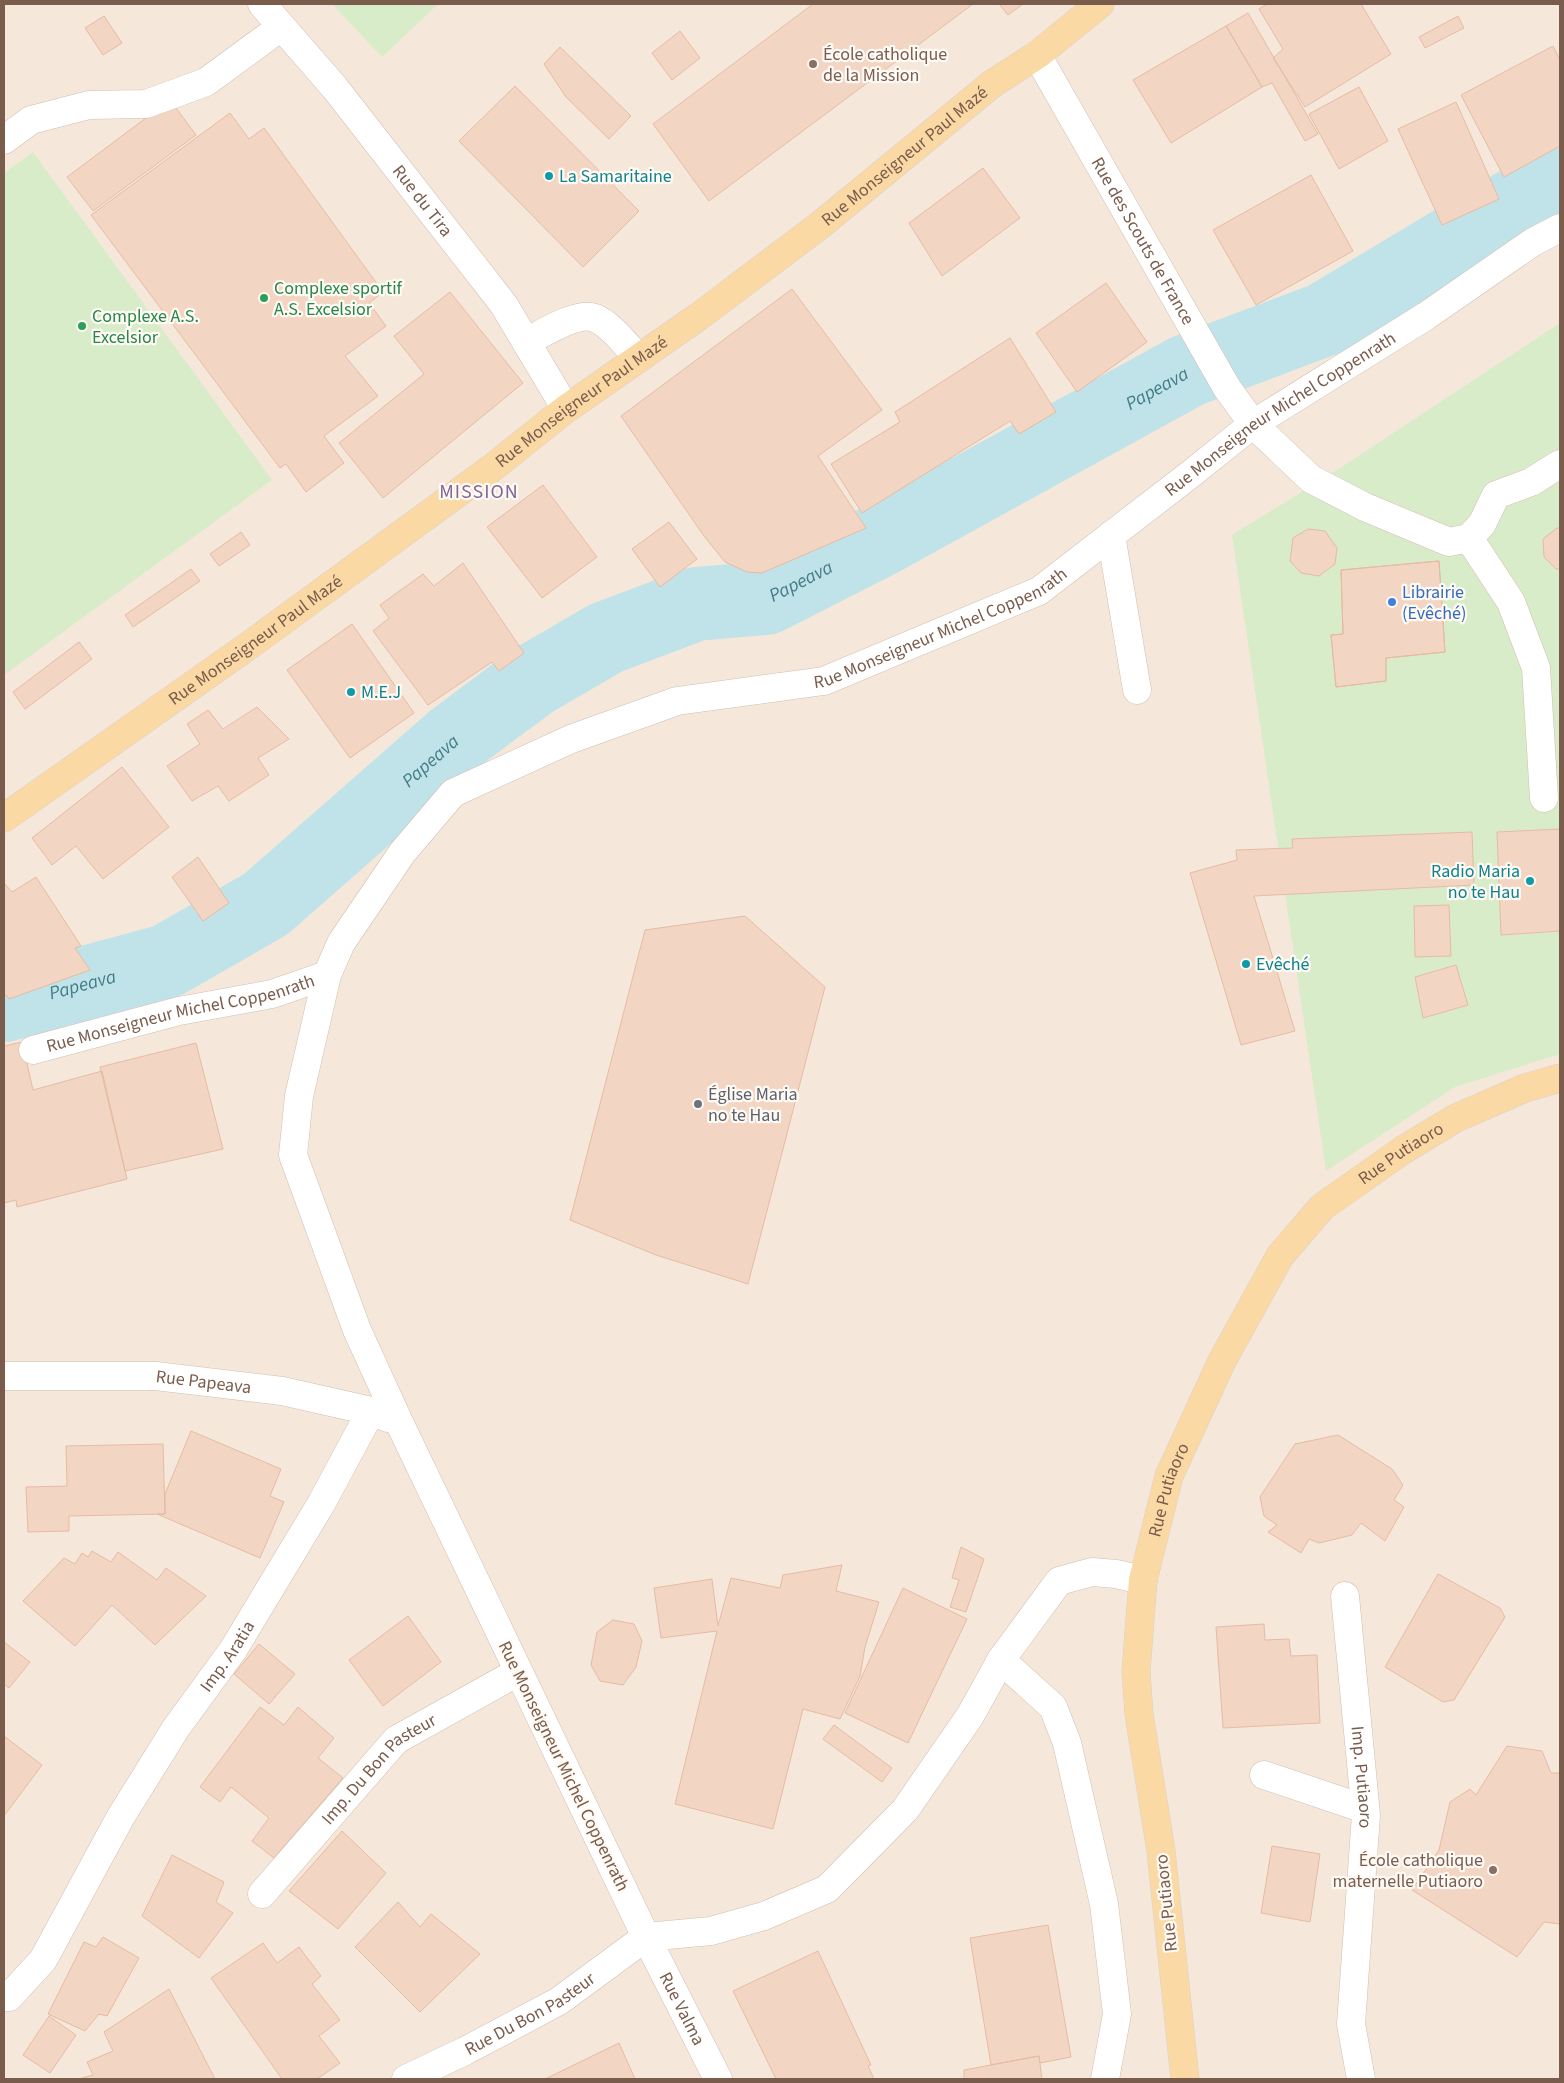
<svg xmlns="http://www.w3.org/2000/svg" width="1564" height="2083" font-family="'Source Sans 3',sans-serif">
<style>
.residential{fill:#f5e8da}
.green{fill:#d8ecc9}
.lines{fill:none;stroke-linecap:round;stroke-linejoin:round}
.river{stroke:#bfe3e8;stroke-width:74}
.building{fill:#f3d5c3;stroke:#e6bba3}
.minor-casing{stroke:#d1beb0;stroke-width:29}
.major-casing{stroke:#dad1cd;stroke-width:29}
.minor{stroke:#fff;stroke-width:28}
.major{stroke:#fbd9a5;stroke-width:28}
.education-dot{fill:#8d6e63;stroke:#fffaf3;stroke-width:2}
.culture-dot{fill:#0f9aa8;stroke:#fffaf3;stroke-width:2}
.leisure-dot{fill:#2e9e5b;stroke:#fffaf3;stroke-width:2}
.shop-dot{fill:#3f7fe0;stroke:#fffaf3;stroke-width:2}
.worship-dot{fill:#6b7280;stroke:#fffaf3;stroke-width:2}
.labels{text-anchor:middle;stroke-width:4.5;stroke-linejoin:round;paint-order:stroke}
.education-label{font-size:18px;fill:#785e54;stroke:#fffaf3;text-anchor:start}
.street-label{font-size:18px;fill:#7a5c4d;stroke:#fffaf3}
.culture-label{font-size:18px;fill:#0d838f;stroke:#fffaf3;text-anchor:start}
.leisure-label{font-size:18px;fill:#27864d;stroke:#fffaf3;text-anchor:start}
.shop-label{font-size:18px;fill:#366cbe;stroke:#fffaf3;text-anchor:start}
.worship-label{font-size:18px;fill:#5b616d;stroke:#fffaf3;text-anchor:start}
.water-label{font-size:19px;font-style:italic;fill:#437c86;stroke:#fffaf3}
.quarter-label{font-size:20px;letter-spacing:1px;fill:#846695;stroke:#fffaf3}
</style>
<rect width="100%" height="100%" fill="#fdf6ec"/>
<path class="residential" d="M 4,4 L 1560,4 L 1560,2079 L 4,2079 Z"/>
<path class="green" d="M 332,4 L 438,4 L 382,57 Z
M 33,152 L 272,480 L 4,675 L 4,173 Z
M 1560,323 L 1560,1054 L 1455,1087 L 1326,1171 L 1232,535 L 1331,474 Z"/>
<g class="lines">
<path class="river" id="s1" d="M 4,1005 L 167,961 L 266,904 L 453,740 L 532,681 L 606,638 L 696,604 L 766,598 L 878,541 L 1187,371 L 1325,319 L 1560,178"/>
</g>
<path class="building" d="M 813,4 L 973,4 L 709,201 L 653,124 Z
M 999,4 L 1023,4 L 1008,15 Z
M 1267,4 L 1361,4 L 1391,54 L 1305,107 L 1273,58 L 1283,49 L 1259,9 Z
M 1248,13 L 1318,134 L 1305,141 L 1272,83 L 1262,87 L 1226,26 Z
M 104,16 L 122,43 L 103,55 L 85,28 Z
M 1458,16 L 1464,28 L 1425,48 L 1419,37 Z
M 1226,26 L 1262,87 L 1171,143 L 1133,80 Z
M 680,31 L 700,58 L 672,80 L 652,53 Z
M 1553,46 L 1560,60 L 1560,146 L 1504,177 L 1461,95 Z
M 560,47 L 631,116 L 609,139 L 566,97 L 544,64 Z
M 515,86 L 639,211 L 583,267 L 459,141 Z
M 1359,87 L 1388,141 L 1339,169 L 1309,114 Z
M 170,100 L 196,135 L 93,211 L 67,177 Z
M 1456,102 L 1499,199 L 1442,225 L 1398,129 Z
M 230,113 L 249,139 L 264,128 L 383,292 L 369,303 L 386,326 L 345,356 L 378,396 L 324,436 L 344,463 L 306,492 L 286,464 L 280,468 L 91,215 Z
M 983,168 L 1020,218 L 942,276 L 909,223 Z
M 1311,175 L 1353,251 L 1256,305 L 1213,230 Z
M 1106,283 L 1147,342 L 1077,392 L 1036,333 Z
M 792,289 L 882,410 L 818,456 L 866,528 L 762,573 L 747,572 L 725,562 L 704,536 L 621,416 Z
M 450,292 L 523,383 L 383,498 L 339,443 L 424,374 L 394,336 Z
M 1010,338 L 1056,412 L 1019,434 L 1010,421 L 862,513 L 831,464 L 900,422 L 895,412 Z
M 543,485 L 597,557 L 542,598 L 487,527 Z
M 669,522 L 697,559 L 660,587 L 632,549 Z
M 1557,528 L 1560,528 L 1560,569 L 1556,569 L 1544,557 L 1543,539 Z
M 1308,529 L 1325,531 L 1337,548 L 1335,564 L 1319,576 L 1301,573 L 1290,561 L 1293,538 Z
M 241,532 L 250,545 L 219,566 L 210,554 Z
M 1439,561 L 1445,652 L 1386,658 L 1386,681 L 1336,687 L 1331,635 L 1343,634 L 1341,570 Z
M 1439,561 L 1445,652 L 1386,658 L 1386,681 L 1336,687 L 1331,635 L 1343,634 L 1341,570 Z
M 463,563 L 524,653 L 499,671 L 492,662 L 428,705 L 373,631 L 389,618 L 380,605 L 423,574 L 434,586 Z
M 191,569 L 200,581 L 133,627 L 125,615 Z
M 352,624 L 414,713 L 350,758 L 287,670 Z
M 79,642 L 92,659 L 25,709 L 13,692 Z
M 257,707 L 289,739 L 258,758 L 269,775 L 229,801 L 218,786 L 192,801 L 167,766 L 200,744 L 187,724 L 208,710 L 223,729 Z
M 122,767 L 169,827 L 103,879 L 76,846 L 52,865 L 32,838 Z
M 1560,829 L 1560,931 L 1501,935 L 1497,832 Z
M 1472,832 L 1474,885 L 1254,896 L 1295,1031 L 1241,1045 L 1190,873 L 1237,860 L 1236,850 L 1293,848 L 1292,839 Z
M 198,857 L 229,903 L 203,921 L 172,877 Z
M 36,877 L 81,946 L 75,948 L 90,970 L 9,999 L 6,995 L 4,996 L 4,883 L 12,892 Z
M 1449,905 L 1451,956 L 1415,957 L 1414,906 Z
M 745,916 L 825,987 L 748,1284 L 656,1255 L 570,1220 L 645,930 Z
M 1456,965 L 1468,1005 L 1423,1018 L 1415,977 Z
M 22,1042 L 33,1090 L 102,1071 L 127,1179 L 17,1207 L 16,1200 L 4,1203 L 4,1046 Z
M 196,1043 L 223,1149 L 125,1171 L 100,1067 Z
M 191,1431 L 281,1469 L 270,1496 L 284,1502 L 260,1558 L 157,1514 L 165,1514 L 165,1494 Z
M 1338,1435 L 1392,1469 L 1403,1485 L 1394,1500 L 1404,1507 L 1385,1541 L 1361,1523 L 1352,1535 L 1319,1543 L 1309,1539 L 1301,1553 L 1268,1532 L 1277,1525 L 1264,1516 L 1260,1497 L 1295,1444 Z
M 163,1444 L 165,1514 L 69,1516 L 69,1531 L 28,1532 L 26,1487 L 67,1486 L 66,1446 Z
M 961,1547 L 984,1559 L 966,1612 L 950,1607 L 959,1580 L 952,1578 Z
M 92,1551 L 111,1562 L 118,1552 L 157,1580 L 166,1568 L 206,1596 L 155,1645 L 112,1605 L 75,1646 L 23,1601 L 64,1558 L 75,1564 L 82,1553 L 88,1557 Z
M 842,1565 L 836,1591 L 879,1602 L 865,1647 L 860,1676 L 840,1719 L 803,1709 L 773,1829 L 675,1804 L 717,1631 L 661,1638 L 654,1588 L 712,1579 L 718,1626 L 731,1578 L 780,1588 L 783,1575 Z
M 1438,1574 L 1500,1608 L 1505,1617 L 1454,1700 L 1443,1702 L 1385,1667 Z
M 903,1588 L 967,1619 L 908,1743 L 845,1713 Z
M 408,1616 L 441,1662 L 383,1706 L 349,1660 Z
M 613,1620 L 634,1624 L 642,1641 L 636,1667 L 623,1685 L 600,1681 L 591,1665 L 597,1632 Z
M 1264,1624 L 1265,1640 L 1289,1639 L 1291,1656 L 1317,1655 L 1320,1723 L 1223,1728 L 1216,1627 Z
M 4,1642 L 30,1662 L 9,1688 L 4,1684 Z
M 259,1644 L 295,1674 L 269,1704 L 234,1674 Z
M 260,1707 L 284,1725 L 298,1707 L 334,1738 L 318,1758 L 343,1778 L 274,1858 L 252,1841 L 269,1818 L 231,1787 L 220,1802 L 200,1787 Z
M 834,1725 L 892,1768 L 882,1782 L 823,1739 Z
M 4,1736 L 42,1765 L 4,1816 Z
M 1507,1746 L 1542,1751 L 1551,1773 L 1560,1773 L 1560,1924 L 1544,1922 L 1517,1957 L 1412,1890 L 1439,1850 L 1450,1802 L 1470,1789 L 1476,1795 Z
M 342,1831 L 386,1873 L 338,1929 L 289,1891 Z
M 1272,1846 L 1320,1854 L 1310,1922 L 1261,1913 Z
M 172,1855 L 224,1882 L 216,1902 L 233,1913 L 199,1958 L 142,1916 Z
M 398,1902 L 420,1927 L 431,1914 L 480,1954 L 420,2012 L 355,1947 Z
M 1048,1925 L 1071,2057 L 1040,2063 L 1039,2056 L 991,2065 L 970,1938 Z
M 103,1937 L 139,1958 L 107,2016 L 99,2014 L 85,2031 L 48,2014 L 84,1942 L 96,1947 Z
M 263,1943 L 277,1963 L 299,1947 L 321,1976 L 312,1984 L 340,2020 L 319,2036 L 340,2063 L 317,2079 L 282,2079 L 211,1978 Z
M 818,1951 L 871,2065 L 868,2066 L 874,2079 L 776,2079 L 733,1991 Z
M 169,1989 L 215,2079 L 79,2079 L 93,2075 L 87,2062 L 113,2051 L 104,2032 Z
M 49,2016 L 76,2035 L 50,2073 L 23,2055 Z
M 619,2043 L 635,2079 L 545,2079 Z
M 1039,2056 L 1042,2079 L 964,2079 L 964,2070 Z"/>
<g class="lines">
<g class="minor-casing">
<g id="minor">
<path id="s2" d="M 262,4 L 335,88 L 504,305 L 566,409"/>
<path id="s3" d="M 1037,55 L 1227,388 L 1253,424 L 1311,479 L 1365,507 L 1449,542 L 1469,538 L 1482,524 L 1496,495 L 1531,482 L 1560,464"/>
<path d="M 4,140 L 31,120 L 89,105 L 146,104 L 206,82 L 281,27"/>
<path d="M 526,342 C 542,334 577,311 595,318 C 612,325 626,346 639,358"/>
<path d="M 1111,535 L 1137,690"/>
<path d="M 1469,538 L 1511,602 L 1536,668 L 1544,798"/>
<path id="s4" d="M 33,1050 L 179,1011 L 272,994 L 327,975"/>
<path id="s5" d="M 4,1376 L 156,1376 L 282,1391 L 371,1411 L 388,1418"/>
<path id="s6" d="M 1143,1580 L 1116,1574 L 1092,1572 L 1059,1581 L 1001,1660 L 970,1716 L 905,1810 L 827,1889 L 764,1916 L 711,1931 L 646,1937 L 399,1422 L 357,1330 L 293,1155 L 299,1096 L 327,975 L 341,943 L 402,853 L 453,793 L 571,739 L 677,701 L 824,681 L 1039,591 L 1192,473 L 1253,424 L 1426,316 L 1533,242 L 1560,228"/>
<path id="s7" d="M 1345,1596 L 1366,1815 L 1351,2024 L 1361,2079"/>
<path d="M 1001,1660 L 1053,1707 L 1067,1743 L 1104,1904 L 1117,2014 L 1105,2079"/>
<path d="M 1264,1775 L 1365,1809"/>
<path id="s8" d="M 262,1894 L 396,1740 L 518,1672"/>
<path id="s9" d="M 4,1997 L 9,1997 L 43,1960 L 120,1818 L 176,1728 L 233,1650 L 321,1504 L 371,1411"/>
<path id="s10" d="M 406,2079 L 465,2051 L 559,2001 L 646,1937 L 718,2079"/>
</g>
</g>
<g class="major-casing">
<g id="major">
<path id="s11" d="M 4,818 L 251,644 L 492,468 L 566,409 L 698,317 L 819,226 L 992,84 L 1037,55 L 1100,4"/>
<path id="s12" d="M 1185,2079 L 1161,1851 L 1139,1714 L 1136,1672 L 1143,1580 L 1169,1476 L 1222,1361 L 1280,1256 L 1322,1207 L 1403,1150 L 1456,1118 L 1525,1088 L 1560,1078"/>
</g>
</g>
<use href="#minor" class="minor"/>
<use href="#major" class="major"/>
</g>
<g class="education-dot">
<circle cx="813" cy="64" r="5"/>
<circle cx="1493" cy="1870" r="5"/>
</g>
<g class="culture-dot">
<circle cx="549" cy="176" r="5"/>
<circle cx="351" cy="692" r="5"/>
<circle cx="1530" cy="881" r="5"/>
<circle cx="1246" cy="964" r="5"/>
</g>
<g class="leisure-dot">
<circle cx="264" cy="298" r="5"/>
<circle cx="82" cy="326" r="5"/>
</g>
<circle class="shop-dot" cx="1392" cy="602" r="5"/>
<circle class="worship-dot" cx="698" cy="1104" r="5"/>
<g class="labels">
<g class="education-label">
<text x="823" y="60">École catholique<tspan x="823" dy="21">de la Mission</tspan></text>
<text x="1483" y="1866" text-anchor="end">École catholique<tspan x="1483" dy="21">maternelle Putiaoro</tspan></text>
</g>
<g class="street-label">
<text dy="6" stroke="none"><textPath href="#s11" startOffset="1118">Rue Monseigneur Paul Mazé</textPath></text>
<text dy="6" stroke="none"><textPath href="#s2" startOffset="254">Rue du Tira</textPath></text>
<text dy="6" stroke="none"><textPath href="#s3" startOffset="214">Rue des Scouts de France</textPath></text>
<text dy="6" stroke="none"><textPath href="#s11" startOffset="712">Rue Monseigneur Paul Mazé</textPath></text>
<text dy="6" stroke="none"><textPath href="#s6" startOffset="2850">Rue Monseigneur Michel Coppenrath</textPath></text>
<text dy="6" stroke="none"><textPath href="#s6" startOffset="2445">Rue Monseigneur Michel Coppenrath</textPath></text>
<text dy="6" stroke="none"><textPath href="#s11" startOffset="308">Rue Monseigneur Paul Mazé</textPath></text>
<text dy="6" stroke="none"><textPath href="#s4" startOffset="152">Rue Monseigneur Michel Coppenrath</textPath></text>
<text dy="6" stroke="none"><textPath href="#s12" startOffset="1016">Rue Putiaoro</textPath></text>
<text dy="6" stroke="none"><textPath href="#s5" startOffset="200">Rue Papeava</textPath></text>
<text dy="6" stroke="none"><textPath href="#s12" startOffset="596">Rue Putiaoro</textPath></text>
<text dy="6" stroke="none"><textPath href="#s9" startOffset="411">Imp. Aratia</textPath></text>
<text transform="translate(564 1766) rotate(64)" y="6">Rue Monseigneur Michel Coppenrath</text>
<text dy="6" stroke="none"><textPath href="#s8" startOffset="172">Imp. Du Bon Pasteur</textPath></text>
<text dy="6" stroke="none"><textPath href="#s7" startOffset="182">Imp. Putiaoro</textPath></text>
<text transform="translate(1166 1903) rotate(-96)" y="6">Rue Putiaoro</text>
<text dy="6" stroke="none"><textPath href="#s10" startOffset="360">Rue Valma</textPath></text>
<text dy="6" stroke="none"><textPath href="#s10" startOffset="140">Rue Du Bon Pasteur</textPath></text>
</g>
<g class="culture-label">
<text x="559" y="182">La Samaritaine</text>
<text x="361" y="698">M.E.J</text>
<text x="1520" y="877" text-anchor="end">Radio Maria<tspan x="1520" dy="21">no te Hau</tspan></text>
<text x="1256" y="970">Evêché</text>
</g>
<g class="leisure-label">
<text x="274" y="294">Complexe sportif<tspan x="274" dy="21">A.S. Excelsior</tspan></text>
<text x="92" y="322">Complexe A.S.<tspan x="92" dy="21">Excelsior</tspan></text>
</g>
<g class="shop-label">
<text x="1402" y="598">Librairie<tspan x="1402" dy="21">(Evêché)</tspan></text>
</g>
<g class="worship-label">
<text x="708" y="1100">Église Maria<tspan x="708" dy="21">no te Hau</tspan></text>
</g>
<g class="water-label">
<text dy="7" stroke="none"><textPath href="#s1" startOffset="1326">Papeava</textPath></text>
<text dy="7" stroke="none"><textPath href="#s1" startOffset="921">Papeava</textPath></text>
<text dy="7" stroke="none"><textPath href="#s1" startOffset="501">Papeava</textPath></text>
<text dy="7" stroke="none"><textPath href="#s1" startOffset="81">Papeava</textPath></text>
</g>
<g class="quarter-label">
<text x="479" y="498">MISSION</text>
</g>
</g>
<rect width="1564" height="2083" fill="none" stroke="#7a5c4d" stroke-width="10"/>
</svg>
